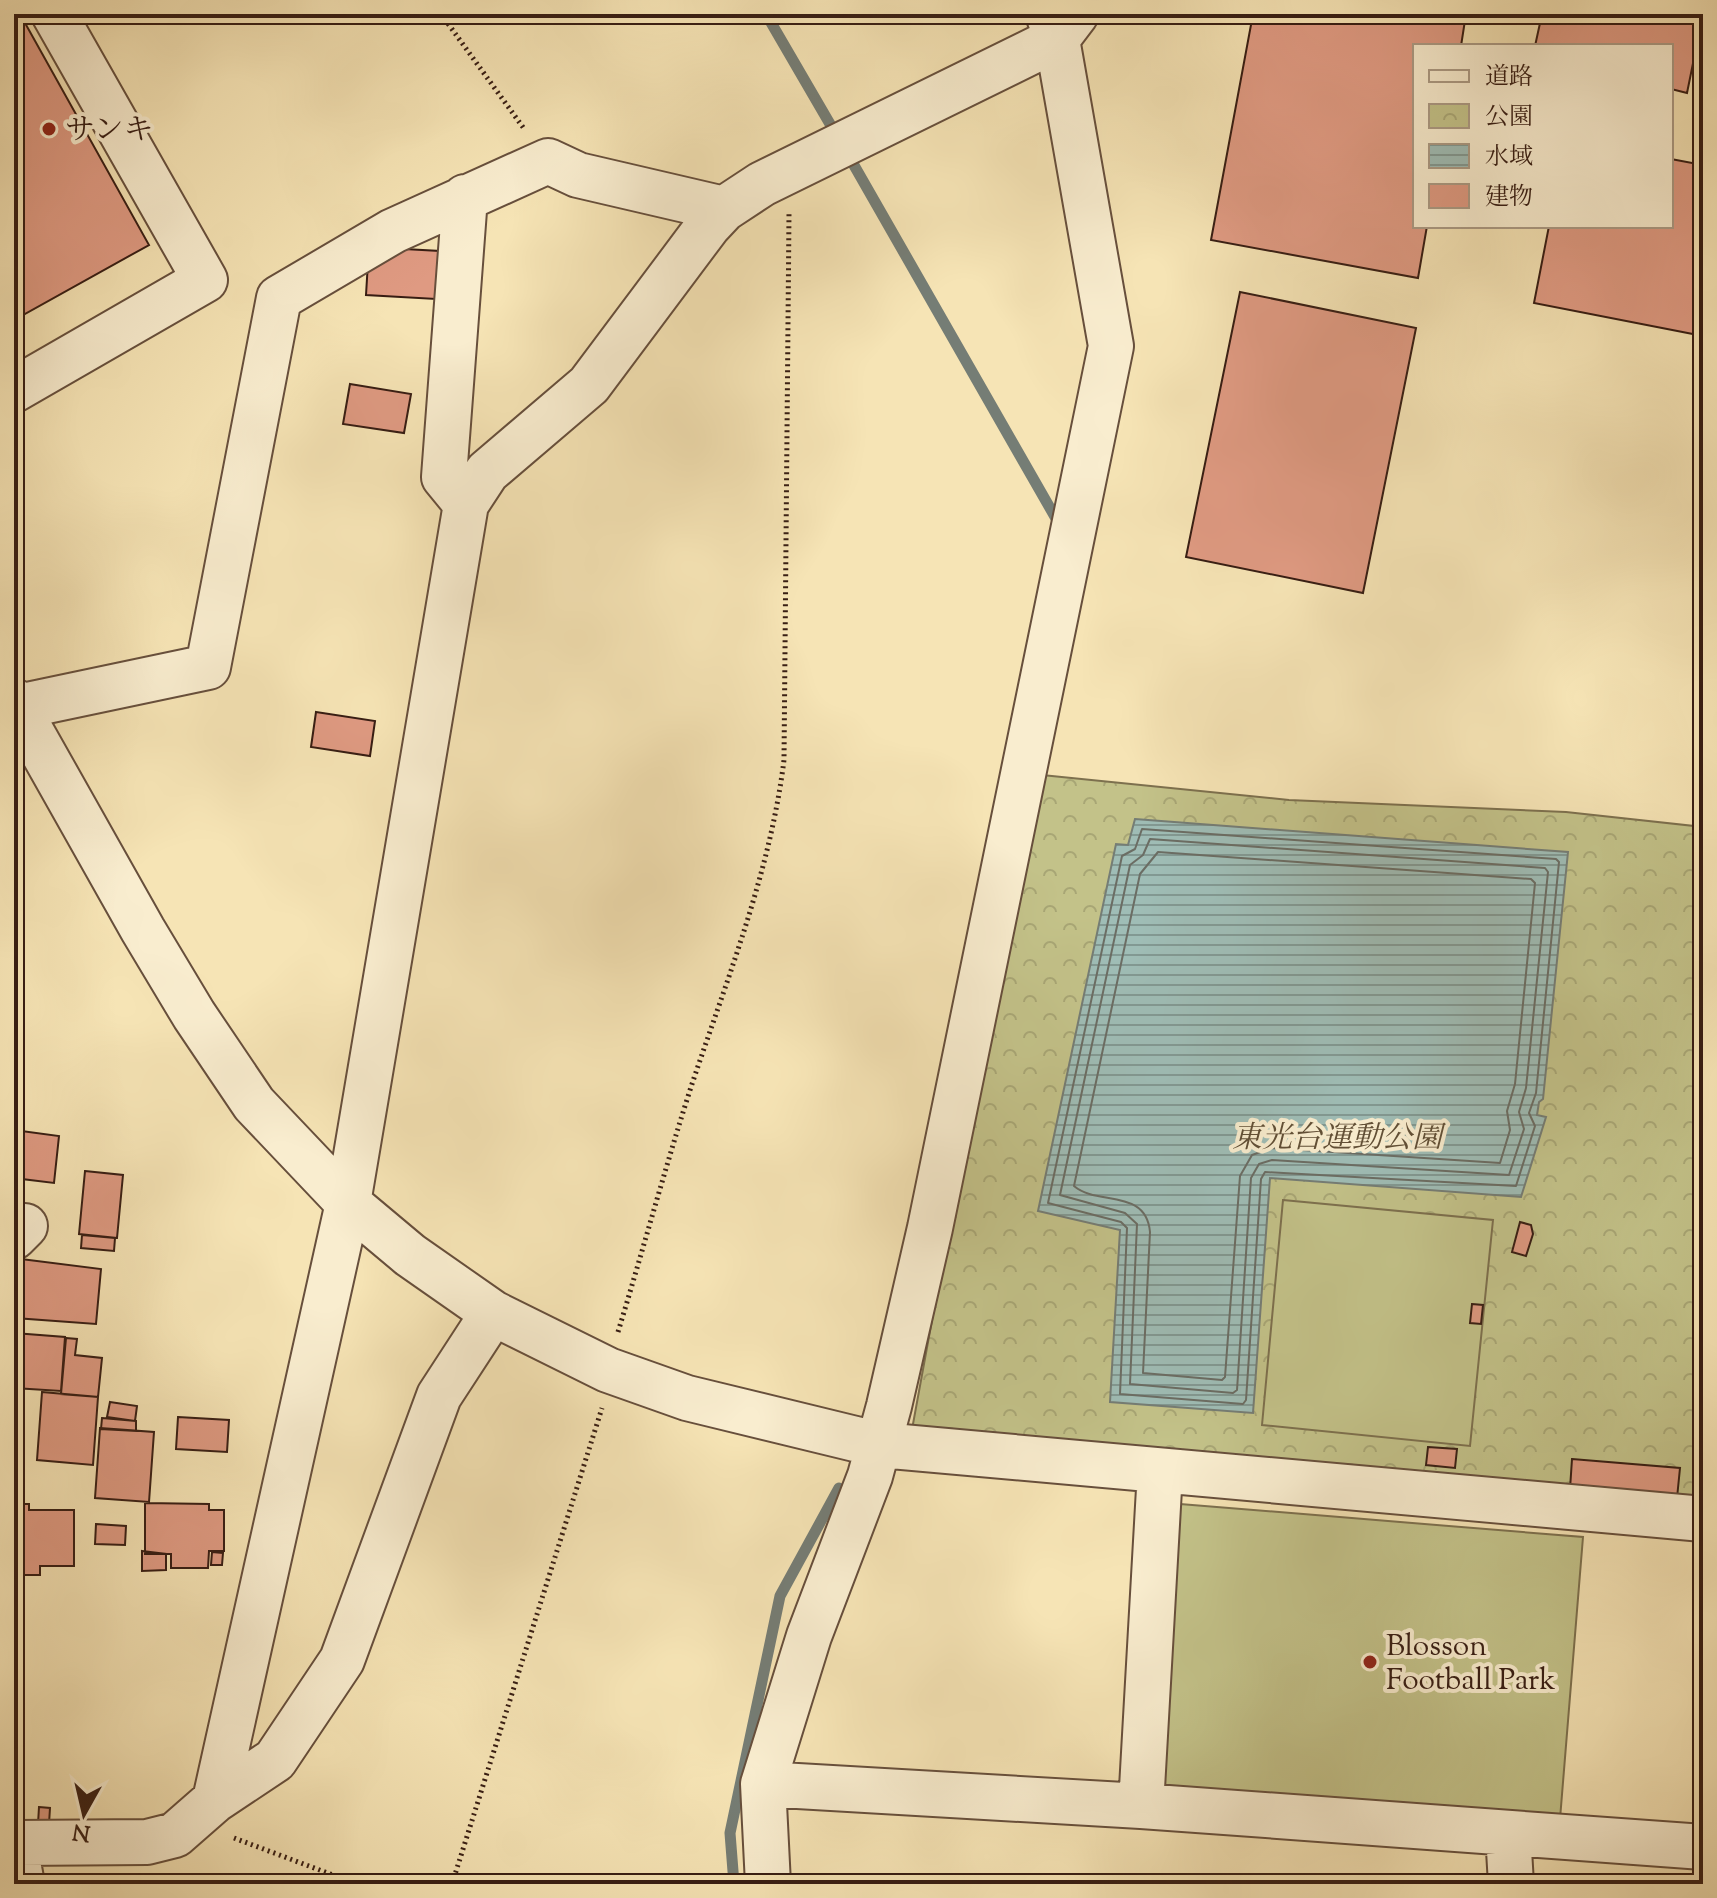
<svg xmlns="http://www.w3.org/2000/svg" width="1717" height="1898" font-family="'Sorts Mill Goudy','Noto Serif JP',serif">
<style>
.park{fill:url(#park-crowns);stroke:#7d704e;stroke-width:2}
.garden{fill:#c3c289;stroke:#7d704e;stroke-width:2}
.water{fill:url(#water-rules);stroke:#757d75;stroke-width:2}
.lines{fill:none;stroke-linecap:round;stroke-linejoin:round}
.shore{stroke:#6b6d64;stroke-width:2}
.stream{stroke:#757d75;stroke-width:11}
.building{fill:#df9a82;stroke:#371d13;stroke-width:2}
.minor-casing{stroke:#674f3c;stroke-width:48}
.path{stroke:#371d13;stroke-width:5;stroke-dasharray:2 4;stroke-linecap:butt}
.minor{stroke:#f9edcf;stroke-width:44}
.poi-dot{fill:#8f2418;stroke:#f9edcf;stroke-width:3}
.labels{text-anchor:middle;stroke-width:8;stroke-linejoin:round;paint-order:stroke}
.poi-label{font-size:30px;fill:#371d13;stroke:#f9edcf;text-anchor:start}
.park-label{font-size:30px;font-style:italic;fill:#614f36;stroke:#f9edcf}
</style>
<defs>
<pattern id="park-crowns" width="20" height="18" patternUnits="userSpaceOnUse" patternTransform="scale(2)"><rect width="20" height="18" fill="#c3c289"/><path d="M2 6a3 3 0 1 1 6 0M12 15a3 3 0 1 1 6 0" fill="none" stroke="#a8a675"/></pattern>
<pattern id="water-rules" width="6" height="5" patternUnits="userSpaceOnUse" patternTransform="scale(2)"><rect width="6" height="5" fill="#9fbdb6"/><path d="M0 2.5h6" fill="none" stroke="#829993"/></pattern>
</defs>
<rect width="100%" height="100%" fill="#f6e4b5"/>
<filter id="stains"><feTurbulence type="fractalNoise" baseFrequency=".0025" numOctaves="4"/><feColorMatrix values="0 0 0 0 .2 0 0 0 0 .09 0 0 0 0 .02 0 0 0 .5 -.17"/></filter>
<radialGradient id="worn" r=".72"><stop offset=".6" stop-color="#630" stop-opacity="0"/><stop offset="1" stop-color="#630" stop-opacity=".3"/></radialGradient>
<path class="park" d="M 1032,774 L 1289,800 L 1566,812 L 1703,827 L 1703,1503 L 923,1438 L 913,1424 Z"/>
<path class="garden" d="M 1283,1200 L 1493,1220 L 1470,1446 L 1262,1425 Z
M 1180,1504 L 1583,1537 L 1560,1819 L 1158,1787 Z"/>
<path class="water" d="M 1135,819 L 1568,852 L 1543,1099 L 1539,1102 L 1537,1115 L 1546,1117 L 1521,1197 L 1270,1178 L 1253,1413 L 1110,1402 L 1120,1230 L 1038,1211 L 1116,844 L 1128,845 Z"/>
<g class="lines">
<path class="shore" d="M 1142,829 L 1556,859 L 1559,862 L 1536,1093 L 1529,1113 L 1535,1126 L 1516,1186 L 1265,1172 L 1261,1179 L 1246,1400 L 1243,1404 L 1120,1394 L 1127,1228 L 1121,1222 L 1048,1203 L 1122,856 L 1135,849 Z
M 1150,839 L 1545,868 L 1548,872 L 1526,1088 L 1519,1112 L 1524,1129 L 1509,1175 L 1272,1160 L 1259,1164 L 1251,1178 L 1237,1390 L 1233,1393 L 1130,1384 L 1137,1224 L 1125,1213 L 1060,1195 L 1130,865 L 1143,855 Z
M 1158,852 L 1531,879 L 1535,883 L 1515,1084 L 1507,1111 L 1510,1130 L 1500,1163 L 1272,1148 L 1252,1155 L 1240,1176 L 1225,1377 L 1222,1380 L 1143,1373 L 1150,1232 C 1146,1188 1097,1206 1074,1186 L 1140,874 Z"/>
<path class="stream" d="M 766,14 L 830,124
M 847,153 L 1058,522
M 734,1884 L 730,1833 L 780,1596 L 839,1488"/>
</g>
<path class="building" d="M 14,14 L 20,14 L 149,245 L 14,320 Z
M 1253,14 L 1466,14 L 1461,46 L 1415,46 L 1415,226 L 1427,226 L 1418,278 L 1211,240 Z
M 1542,14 L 1703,14 L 1687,93 L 1671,89 L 1671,46 L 1535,46 Z
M 1671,159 L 1703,165 L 1703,336 L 1534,303 L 1549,226 L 1671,226 Z
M 386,248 L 440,251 L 436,299 L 366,295 L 368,262 L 385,262 Z
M 1240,292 L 1416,328 L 1363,593 L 1186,557 Z
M 350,384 L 411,394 L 404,433 L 343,424 Z
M 316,712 L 375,721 L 370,756 L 311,747 Z
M 14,1130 L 59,1136 L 54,1183 L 14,1178 Z
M 85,1171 L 123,1175 L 117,1238 L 79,1234 Z
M 1520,1222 L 1531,1225 L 1533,1234 L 1526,1256 L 1512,1252 Z
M 82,1235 L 115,1238 L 114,1251 L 81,1248 Z
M 21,1259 L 101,1269 L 96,1324 L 15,1318 Z
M 1472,1304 L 1483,1305 L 1481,1324 L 1470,1323 Z
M 14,1333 L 65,1337 L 61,1391 L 14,1388 Z
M 66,1338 L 77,1339 L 75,1355 L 102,1358 L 98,1397 L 61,1394 Z
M 42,1392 L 98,1397 L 93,1465 L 37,1460 Z
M 110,1402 L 137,1406 L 135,1421 L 107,1417 Z
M 178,1417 L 229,1420 L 227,1452 L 176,1449 Z
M 102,1418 L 136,1421 L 136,1431 L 101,1429 Z
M 100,1428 L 154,1432 L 149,1502 L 95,1498 Z
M 1428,1447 L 1457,1449 L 1455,1468 L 1426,1465 Z
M 1572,1459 L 1680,1468 L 1677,1498 L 1570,1489 Z
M 145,1503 L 209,1504 L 209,1510 L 224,1510 L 224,1551 L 209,1551 L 208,1568 L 171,1568 L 171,1554 L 145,1554 Z
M 14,1504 L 29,1504 L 29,1510 L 74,1510 L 74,1566 L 40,1566 L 40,1575 L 15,1575 Z
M 96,1524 L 126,1526 L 125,1545 L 95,1544 Z
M 142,1551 L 166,1554 L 166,1570 L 142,1571 Z
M 212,1552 L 223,1553 L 222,1565 L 211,1565 Z
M 39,1807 L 50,1808 L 49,1824 L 38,1824 Z"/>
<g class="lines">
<g class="minor-casing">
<path id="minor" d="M 465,197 L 444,477 L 466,504
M 14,390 L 205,280 L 54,14
M 14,701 L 143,930 L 194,1015 L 254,1104 L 348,1203 L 410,1255 L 493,1313 L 608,1370 L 687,1398 L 880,1445 L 1703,1519
M 18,707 L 208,667 L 279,298 L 393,231 L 548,161 L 578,175 L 724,209
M 14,1237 L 25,1226
M 763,1784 L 1141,1806 L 1703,1847
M 215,1800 L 348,1203 L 466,504 L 487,472 L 589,385 L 708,226 L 724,209 L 762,184 L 1057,39 L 1076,14
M 1141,1806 L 1160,1471
M 1508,1833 L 1511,1884
M 14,1841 L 22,1884
M 16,1843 L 147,1842 L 175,1835 L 215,1800 L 275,1760 L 342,1660 L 439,1396 L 493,1313
M 768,1884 L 763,1784 L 809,1636 L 870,1476 L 889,1406 L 930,1228 L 1111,346 L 1057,39 L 1048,14"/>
</g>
<path class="path" d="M 441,14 L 525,130
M 618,1332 C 643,1250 665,1168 691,1087 C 727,979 770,873 784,760 L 789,214
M 234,1838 L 357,1884
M 452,1884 L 602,1408"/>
<use href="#minor" class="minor"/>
</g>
<g class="poi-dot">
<circle cx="49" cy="129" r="8"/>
<circle cx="1370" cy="1662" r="8"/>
</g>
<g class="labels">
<g class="poi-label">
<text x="65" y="139">サンキ</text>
<text x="1386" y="1655">Blosson<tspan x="1386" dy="34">Football Park</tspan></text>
</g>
<g class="park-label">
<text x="1337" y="1147">東光台運動公園</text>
</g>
</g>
<rect width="1717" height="1898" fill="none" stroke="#f6e4b5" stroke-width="48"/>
<rect x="16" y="16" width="1685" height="1866" fill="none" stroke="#371d13" stroke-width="4"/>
<rect x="24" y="24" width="1669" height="1850" fill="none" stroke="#371d13" stroke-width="2"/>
<rect x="1413" y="44" width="260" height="184" fill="#f9edcf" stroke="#ab9a84" stroke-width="2"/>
<rect x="1429" y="70" width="40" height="12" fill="#f9edcf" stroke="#ab9a84" stroke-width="2"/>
<text x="1485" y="84" font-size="24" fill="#371d13">道路</text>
<rect x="1429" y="104" width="40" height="24" fill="url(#park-crowns)" stroke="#ab9a84" stroke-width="2"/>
<text x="1485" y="124" font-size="24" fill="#371d13">公園</text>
<rect x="1429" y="144" width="40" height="24" fill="url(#water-rules)" stroke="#ab9a84" stroke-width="2"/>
<text x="1485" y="164" font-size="24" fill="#371d13">水域</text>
<rect x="1429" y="184" width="40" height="24" fill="#df9a82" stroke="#ab9a84" stroke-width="2"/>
<text x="1485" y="204" font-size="24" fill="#371d13">建物</text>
<g transform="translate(84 1814) rotate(188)" stroke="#f9edcf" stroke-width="6" paint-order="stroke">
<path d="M0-6L14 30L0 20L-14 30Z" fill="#371d13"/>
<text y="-12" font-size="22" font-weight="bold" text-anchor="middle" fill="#371d13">N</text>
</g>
<rect width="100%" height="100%" filter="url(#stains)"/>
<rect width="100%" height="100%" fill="url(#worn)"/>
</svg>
